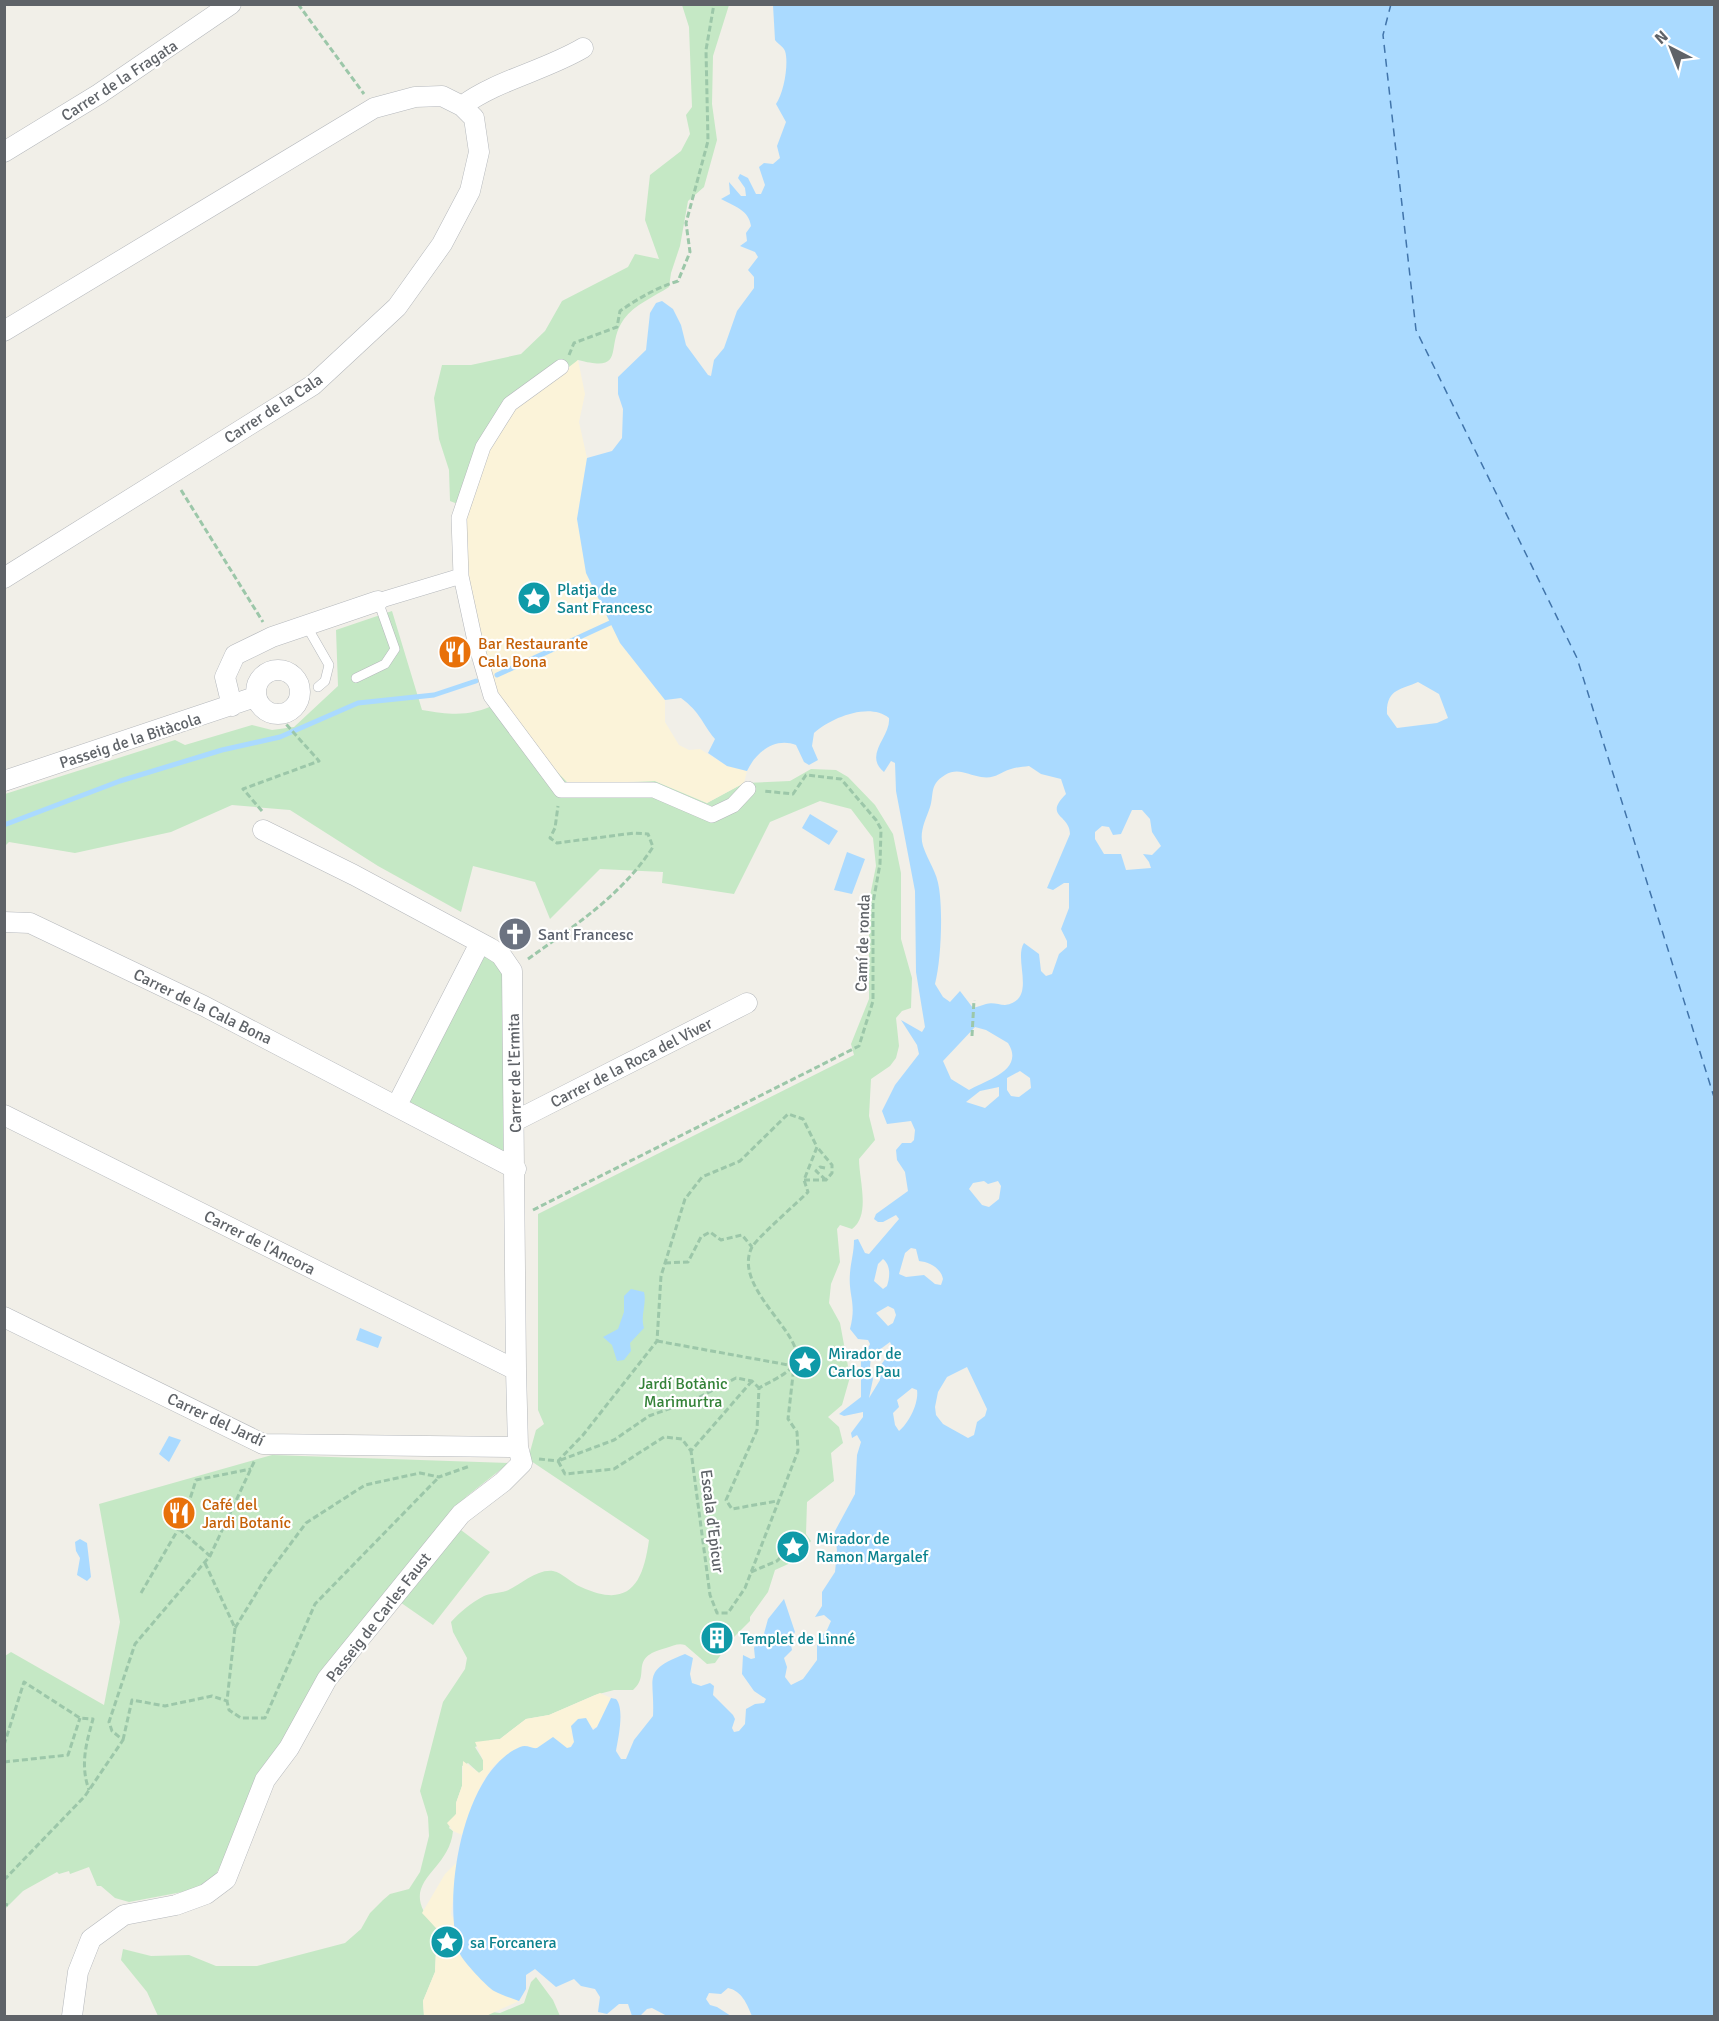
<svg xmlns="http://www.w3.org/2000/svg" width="1719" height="2021" font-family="Signika,sans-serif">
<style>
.green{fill:#c5e8c5}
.sand{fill:#fbf3d9}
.water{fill:#aadaff;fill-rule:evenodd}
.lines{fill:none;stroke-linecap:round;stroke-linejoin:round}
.stream{stroke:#aadaff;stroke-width:5}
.ferry{stroke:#4174aa;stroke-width:1.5;stroke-dasharray:8 6;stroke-linecap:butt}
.service-casing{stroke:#b5b8bc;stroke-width:10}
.pedestrian-casing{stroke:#b5b8bc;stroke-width:16}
.minor-casing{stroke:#b5b8bc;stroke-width:21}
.path{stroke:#9cc7a9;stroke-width:3;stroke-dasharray:6 3;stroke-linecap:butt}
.service{stroke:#fff;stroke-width:9}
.pedestrian{stroke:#fff;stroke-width:15}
.minor{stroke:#fff;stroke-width:20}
.labels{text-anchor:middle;stroke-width:4.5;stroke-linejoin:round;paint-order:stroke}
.street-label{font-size:16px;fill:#5f6368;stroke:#fff}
.culture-label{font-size:16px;fill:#0d838f;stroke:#fff;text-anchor:start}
.food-label{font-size:16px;fill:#c56008;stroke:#fff;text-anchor:start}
.worship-label{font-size:16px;fill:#5b616d;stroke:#fff;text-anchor:start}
.park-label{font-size:16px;fill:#348238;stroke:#fff}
</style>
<rect width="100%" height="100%" fill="#f1efe8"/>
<path class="green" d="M 682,5 L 729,5 L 713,56 L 712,104 L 717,140 L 704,187 L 688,201 L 680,246 L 671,273 L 669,287 C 655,296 634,305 624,319 C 604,347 628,373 578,360 L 468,508 L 450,501 L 449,470 L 439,439 L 434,398 L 442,365 L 471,365 L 521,354 L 545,331 L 562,301 L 628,267 L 635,254 L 659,259 L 645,220 L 650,175 L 681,151 L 690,134 L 686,115 L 692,107 L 689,27 Z
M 392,611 L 422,710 C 453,715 469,717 499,703 L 569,784 L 655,781 L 707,803 L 744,783 L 790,781 L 811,769 L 836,770 L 848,777 L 875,805 L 893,834 L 901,873 L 901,939 L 912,978 L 911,1008 L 902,1011 L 896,1018 L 899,1046 L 896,1058 L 890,1066 L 871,1079 L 869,1116 L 875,1140 L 859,1159 C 859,1180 871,1215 852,1229 L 840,1225 L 837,1229 L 840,1262 L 831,1284 L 829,1303 L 840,1323 L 850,1377 L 842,1405 L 828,1417 L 839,1427 L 843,1443 L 831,1453 L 834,1481 L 807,1502 L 806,1534 L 811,1541 L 797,1560 L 775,1570 L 768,1592 L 750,1617 L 750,1621 L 732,1639 L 715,1663 L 707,1664 L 685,1645 C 678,1643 673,1646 666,1648 C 627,1658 652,1674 633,1690 L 614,1690 L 595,1695 L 549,1715 L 526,1719 L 500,1739 L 491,1740 L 475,1747 L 483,1760 L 483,1770 L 479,1773 L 468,1763 L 462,1766 L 462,1786 L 456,1803 L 456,1814 L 449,1828 L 453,1831 C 449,1875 392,1881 437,1929 L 435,1972 L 423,2001 L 424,2016 L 158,2016 L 147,1992 L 121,1960 L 123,1949 L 151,1956 L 189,1955 L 216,1966 L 257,1966 L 345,1943 L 361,1929 L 370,1913 L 383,1900 L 390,1894 L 409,1889 L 420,1872 L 429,1836 L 428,1817 L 420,1791 L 443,1702 L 465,1669 L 467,1658 L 453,1632 L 451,1622 C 460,1612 472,1602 484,1596 C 491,1593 499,1593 506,1591 C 521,1585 536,1569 553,1571 C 563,1573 571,1583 581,1587 C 629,1609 643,1584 649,1540 L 528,1459 L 536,1430 L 544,1424 L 538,1410 L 538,1214 L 854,1055 L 851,1044 L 869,999 L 869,901 L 876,866 L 873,838 L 851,809 L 820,801 L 770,822 L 734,894 L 662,883 L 663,872 L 600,869 L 550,919 L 535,882 L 473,866 L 461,912 L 378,866 L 290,810 L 232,805 L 171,832 L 75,853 L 9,842 L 5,846 L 5,794 L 175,740 L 185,745 L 252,725 L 272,730 L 294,727 L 338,686 L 336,630 Z
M 480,943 L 512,971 L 516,1169 L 397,1105 Z
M 272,1455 L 509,1463 L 467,1496 L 440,1524 L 320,1677 L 215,1876 L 193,1890 L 129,1902 L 115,1898 L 101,1886 L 97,1886 L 89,1867 L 70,1874 L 69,1871 L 59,1874 L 57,1872 L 23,1891 L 5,1909 L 5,1656 L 11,1652 L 104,1705 L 120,1622 L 99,1504 Z
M 457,1527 L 490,1552 L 433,1625 L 397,1600 Z
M 536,1977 L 553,2000 L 560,2016 L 486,2016 L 492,2012 L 500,2013 L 524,2003 L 531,1982 Z"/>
<path class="sand" d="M 578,360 L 585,394 L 579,422 L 587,458 L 577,519 L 620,643 L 665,700 L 665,722 L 679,745 L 689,750 L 700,749 L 727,766 L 747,771 L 744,783 L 707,803 L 655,781 L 569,784 L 534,749 L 499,703 L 465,574 L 466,514 L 490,448 L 512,411 Z
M 600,1693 L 611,1698 L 597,1727 L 571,1732 L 574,1742 L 568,1749 L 564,1746 L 532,1749 L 528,1746 C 519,1751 506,1755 498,1762 C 482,1775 468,1815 462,1835 L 453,1831 L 447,1823 L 456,1814 L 456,1803 L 462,1786 L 463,1761 L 479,1773 L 483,1770 L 483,1760 L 475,1742 L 500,1739 L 526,1719 L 549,1715 Z
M 458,1861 L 451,1914 L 492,1990 L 519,2001 L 486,2016 L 424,2016 L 423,2001 L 435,1972 L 437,1929 L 422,1913 L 445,1874 Z"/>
<path class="water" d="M 773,5 L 1714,5 L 1714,2016 L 752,2016 C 747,2004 742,1991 728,1988 L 721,1994 L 709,1993 L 706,1999 L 710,2005 L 717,2007 L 731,2016 L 667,2016 L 652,2008 L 647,2009 L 640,2016 L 632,2016 L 628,2004 L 619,2004 L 607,2014 L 598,2012 L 600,1997 L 595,1989 L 581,1986 L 574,1979 L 556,1987 L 535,1969 L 526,1975 L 526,1989 L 519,2001 C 511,1998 501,1995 494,1991 C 487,1987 463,1961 460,1954 C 441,1901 462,1771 520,1747 C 527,1744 531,1749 537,1748 L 553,1737 L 567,1748 L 571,1747 L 574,1742 L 571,1726 L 578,1719 L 586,1718 L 593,1730 L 597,1727 L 611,1698 L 616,1699 C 625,1709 618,1739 616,1751 L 621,1759 L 626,1759 L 634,1740 L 653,1716 C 655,1677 641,1671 685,1654 L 693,1658 L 690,1674 L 692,1683 L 701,1686 L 710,1683 L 714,1686 L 713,1695 L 733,1715 L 735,1719 L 732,1728 L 734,1732 L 739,1731 L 745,1724 L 746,1709 L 755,1704 L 764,1703 L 766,1699 L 754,1691 L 742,1674 L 743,1655 L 751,1659 L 755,1658 L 754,1648 L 757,1641 L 762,1641 L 768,1619 L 784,1599 L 795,1632 L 790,1640 L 792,1650 L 784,1658 L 787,1667 L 785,1677 L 791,1685 L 803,1679 L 817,1660 L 817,1641 L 827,1630 L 831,1621 L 824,1615 L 815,1617 L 822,1606 L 822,1592 L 835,1572 L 837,1551 L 835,1531 L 855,1494 L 857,1455 L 861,1442 L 857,1435 L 852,1438 L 851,1433 L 863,1417 L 863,1412 L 844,1416 L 839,1414 L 861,1397 L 861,1362 L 870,1344 L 868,1340 L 858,1339 L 850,1329 C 857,1302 848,1296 850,1273 C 851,1261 854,1252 854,1240 L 858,1239 L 865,1253 L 869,1254 L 899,1219 L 896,1215 L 883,1222 L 878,1222 L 874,1219 L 876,1214 L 908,1191 L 905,1172 L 897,1160 L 896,1150 L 902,1143 L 911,1143 L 914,1140 L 915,1130 L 911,1121 L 887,1124 L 882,1111 L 895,1085 L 919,1054 L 917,1045 L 901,1020 L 922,1032 L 925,1027 L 916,972 L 915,891 L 896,791 L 895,763 L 891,761 L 884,772 C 863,755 891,736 889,718 C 869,702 831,718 814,733 L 812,746 L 818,760 L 809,765 L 804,762 L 796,745 C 775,737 756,752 747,771 L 727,766 L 708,753 L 715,739 C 701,722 701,713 681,698 L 665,700 L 620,643 L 586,573 L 577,519 L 587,458 L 612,451 L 622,438 L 623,409 L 618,394 L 618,377 L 646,350 L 650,313 L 656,303 L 662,301 L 673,309 L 681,325 L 686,345 L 708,375 L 711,376 L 714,360 L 724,348 L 737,311 L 754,288 L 754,277 L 748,270 L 758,257 L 755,252 L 740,246 L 747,241 L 746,233 L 751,226 C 749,210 734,206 721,199 L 730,194 L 729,182 L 741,196 L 746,196 L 745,188 L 738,178 L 740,174 L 748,178 L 756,194 L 761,194 L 765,185 L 759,167 L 764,163 L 773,164 L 780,158 L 777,146 L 786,122 L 776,104 C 784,93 789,63 785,51 C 783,46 778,44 775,40 ZM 1418,682 L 1439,694 L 1448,718 L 1437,723 L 1397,728 L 1387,714 C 1386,688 1402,690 1418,682 ZM 1029,766 L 1041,774 L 1061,779 L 1066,794 C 1043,817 1070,814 1070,834 L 1047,888 L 1053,890 L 1064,883 L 1069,883 L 1069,908 L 1061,929 L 1067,941 L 1067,947 L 1059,954 L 1052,974 L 1046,976 L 1041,971 L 1039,954 L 1024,943 C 1013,960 1038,1000 1005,1005 C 999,1005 993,1002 986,1004 C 982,1005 978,1007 973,1008 L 960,991 L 950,1002 L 943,997 L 935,984 C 941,961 943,913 939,888 C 937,872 928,861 923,846 C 919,833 925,821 929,810 C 935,796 928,785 945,775 C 958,767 968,775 981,777 C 996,779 998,773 1011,769 C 1016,767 1023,767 1029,766 ZM 1132,810 L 1142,810 L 1150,819 L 1152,832 L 1161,846 L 1152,855 L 1143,854 L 1149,862 L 1151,868 L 1126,870 L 1121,854 L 1104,854 L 1095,839 L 1095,832 L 1102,826 L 1109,827 L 1113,835 L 1121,834 ZM 975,1027 L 986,1030 L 1008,1043 C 1026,1071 983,1081 969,1090 L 951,1079 L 943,1061 ZM 1020,1071 L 1030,1078 L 1031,1088 L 1019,1097 L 1011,1096 L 1007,1090 L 1007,1078 ZM 999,1087 L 999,1096 L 985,1108 L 966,1102 L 980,1091 ZM 984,1181 L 988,1184 L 998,1181 L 1001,1186 L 999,1199 L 989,1207 L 982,1205 L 969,1189 L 973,1183 ZM 911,1248 L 916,1249 L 919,1261 C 929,1262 941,1268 943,1279 L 941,1285 L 935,1284 L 924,1275 L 906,1277 L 899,1274 L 905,1253 ZM 883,1259 C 891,1265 890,1277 887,1286 L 883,1289 L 874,1281 L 878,1264 ZM 888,1306 L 894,1309 L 896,1315 L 893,1323 L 888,1326 L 876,1313 ZM 890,1342 L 893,1349 L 880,1366 L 880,1380 L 869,1398 L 873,1379 L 870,1367 L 871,1356 ZM 967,1367 L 987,1409 L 985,1416 L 977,1422 L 974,1435 L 968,1438 L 943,1424 L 936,1415 L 935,1407 L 938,1392 L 947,1377 ZM 912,1388 L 917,1390 C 919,1403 909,1423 899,1431 L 895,1425 L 893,1413 L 899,1407 L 897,1400 Z
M 810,814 L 838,831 L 829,845 L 802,828 Z
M 847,852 L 865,859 L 852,894 L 834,890 Z
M 631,1289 L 644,1292 C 647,1304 640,1315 644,1328 L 630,1343 L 631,1351 L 624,1360 L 617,1361 L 612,1345 L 603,1337 L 618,1329 L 624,1312 L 624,1296 Z
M 360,1328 L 382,1337 L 378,1348 L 356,1340 Z
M 169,1436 L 181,1440 L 169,1462 L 159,1454 Z
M 80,1539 L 87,1543 L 91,1577 L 87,1581 L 77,1575 L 80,1558 L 76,1551 L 75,1542 Z"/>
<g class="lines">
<path class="stream" d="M 497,675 L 610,623
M 4,825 L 120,781 L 222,750 L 280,737 L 358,703 L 434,695 L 476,681"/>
<path class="ferry" d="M 1391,4 L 1383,35 L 1416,330 L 1577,658 L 1714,1097"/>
<g class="service-casing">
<path id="service" d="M 306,625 L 329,665 L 325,681 L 318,687
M 356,678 L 385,664 L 395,649 L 378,601"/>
</g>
<g class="pedestrian-casing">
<path id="pedestrian" d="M 561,367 L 510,404 L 483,447 L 459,518 L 461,576 L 475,641 L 491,696 L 561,790 L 654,790 L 712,815 L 733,805 L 748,789
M 378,601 L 461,576"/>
</g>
<g class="minor-casing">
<path id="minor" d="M 462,106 C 497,80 544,71 583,48
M 4,152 L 99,94 L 231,4
M 4,331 L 374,108 L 415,97 L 442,96 L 462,106 L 474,118 L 479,152 L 470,191 L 442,244 L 397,307 L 313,385 L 4,578
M256 692a22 22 0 1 1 44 0a22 22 0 1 1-44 0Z
M 232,706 L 225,677 L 235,655 L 272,637 L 378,601
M 4,781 L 255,697
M 4,922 L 30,923 L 204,1006 L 516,1169
M 397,1105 L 480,943
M 4,1115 L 516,1370
M 515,1121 L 747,1003
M 4,1317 L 263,1444 L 518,1447
M 72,2016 L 78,1972 L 91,1939 L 124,1915 L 176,1905 L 206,1894 L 226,1879 L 265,1780 L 289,1748 L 327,1679 L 461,1514 L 503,1482 L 522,1463 L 518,1447 L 516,1370 L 512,971 L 501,955 L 490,948 L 354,875 L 263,830"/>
</g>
<path class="path" d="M 298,4 L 364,94
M 569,355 L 574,343 L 617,327 L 620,311 C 639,298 656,288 678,281 L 690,252 L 686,223 L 708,141 L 706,50 L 714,4
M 181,490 L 263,622
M 262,811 L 243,789 L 319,761 L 278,715
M 528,959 C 574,926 621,896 653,847 L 648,834 L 634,833 L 557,843 L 550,838 L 555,828 L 558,806
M 972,1036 L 974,1000
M 825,1168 L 820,1167 L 816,1171 L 826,1180
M 804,1180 L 826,1180 L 832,1173 L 832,1165 L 817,1147
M 533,1210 L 859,1046 L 873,1001 L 873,903 L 880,864 L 881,829 L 876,820 L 841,779 L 806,775 L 793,794 L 764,791
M 665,1263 L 688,1262 L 701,1237 L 710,1232 L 721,1240 L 742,1235 L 752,1247
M 657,1341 L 794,1366 L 788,1419 L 797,1432 L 798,1451 L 745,1588 L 728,1613 L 717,1613 L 710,1595 L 691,1451
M 752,1381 L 691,1451 L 682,1439 L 664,1437 L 614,1469 L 565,1474 L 558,1461 L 614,1440 L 649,1416 L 694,1400 L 736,1378 L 752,1381 L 759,1388
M 539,1459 L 558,1461 L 583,1435 L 657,1341 L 661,1276 L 685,1199 L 702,1177 L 740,1161 L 788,1114 L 803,1119 L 817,1147 L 804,1180 L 808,1192 C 796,1204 759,1236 752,1247 C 730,1290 815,1340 793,1366 C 786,1375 769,1382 759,1388 L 757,1430 L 726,1500 L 732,1509 L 777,1501
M 179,1529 L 210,1556
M 205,1563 L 235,1628 L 268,1574 L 306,1523 L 365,1485 L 420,1473 L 439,1477 L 470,1466
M 751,1572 L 777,1561 L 790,1548
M 141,1593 L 183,1521 L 196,1480 L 251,1469
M 235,1628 L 227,1701 L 229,1710 L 241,1718 L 265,1718 L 315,1604 L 439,1477
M 123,1740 L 132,1700 L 165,1706 L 212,1696 L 227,1701
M 4,1745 L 24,1682 L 80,1718 L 93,1719 C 86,1744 80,1765 89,1790
M 4,1762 L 68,1755 L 80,1718
M 4,1880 L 85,1796 L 123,1740 L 112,1731 L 109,1722 L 135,1644 L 210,1556 L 255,1460
M 4,1904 L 8,1905"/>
<use href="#service" class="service"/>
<use href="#pedestrian" class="pedestrian"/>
<use href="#minor" class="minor"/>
</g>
<defs>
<g id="sight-disc" transform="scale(1.725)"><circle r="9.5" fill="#0f9aa8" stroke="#fff"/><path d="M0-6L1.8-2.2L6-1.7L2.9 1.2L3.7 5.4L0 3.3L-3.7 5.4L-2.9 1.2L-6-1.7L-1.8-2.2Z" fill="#fff"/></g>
<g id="restaurant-disc" transform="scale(1.725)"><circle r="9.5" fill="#e8710a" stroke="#fff"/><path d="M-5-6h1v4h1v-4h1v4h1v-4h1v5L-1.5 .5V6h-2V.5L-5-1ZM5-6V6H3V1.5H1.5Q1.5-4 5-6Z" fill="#fff"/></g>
<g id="church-disc" transform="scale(1.725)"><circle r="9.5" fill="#6b7280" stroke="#fff"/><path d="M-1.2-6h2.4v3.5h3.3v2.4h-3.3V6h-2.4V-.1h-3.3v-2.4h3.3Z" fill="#fff"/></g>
<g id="building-disc" transform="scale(1.725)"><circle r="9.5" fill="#0f9aa8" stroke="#fff"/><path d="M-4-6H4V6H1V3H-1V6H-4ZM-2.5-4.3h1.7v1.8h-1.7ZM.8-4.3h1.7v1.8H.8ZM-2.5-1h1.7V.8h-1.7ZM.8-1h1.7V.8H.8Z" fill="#fff"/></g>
</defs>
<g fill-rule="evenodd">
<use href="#sight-disc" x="534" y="598"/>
<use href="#restaurant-disc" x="455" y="652"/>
<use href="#church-disc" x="515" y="934"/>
<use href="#sight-disc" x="805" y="1362"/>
<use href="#restaurant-disc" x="179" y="1513"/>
<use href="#sight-disc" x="793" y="1547"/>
<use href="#building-disc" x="717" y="1638"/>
<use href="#sight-disc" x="447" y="1942"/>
</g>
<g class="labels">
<g class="street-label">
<text transform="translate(119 80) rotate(-33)" y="6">Carrer de la Fragata</text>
<text transform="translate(273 408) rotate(-33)" y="6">Carrer de la Cala</text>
<text transform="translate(130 740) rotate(-18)" y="6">Passeig de la Bitàcola</text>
<text transform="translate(862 943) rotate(-88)" y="6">Camí de ronda</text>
<text transform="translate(203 1006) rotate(26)" y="6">Carrer de la Cala Bona</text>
<text transform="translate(631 1062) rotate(-27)" y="6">Carrer de la Roca del Viver</text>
<text transform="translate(514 1073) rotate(-91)" y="6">Carrer de l'Ermita</text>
<text transform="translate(260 1242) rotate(27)" y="6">Carrer de l'Ancora</text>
<text transform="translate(216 1419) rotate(25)" y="6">Carrer del Jardí</text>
<text transform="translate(713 1521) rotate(83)" y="6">Escala d'Epicur</text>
<text transform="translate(378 1617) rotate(-52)" y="6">Passeig de Carles Faust</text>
</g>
<g class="culture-label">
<text x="557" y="595">Platja de<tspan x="557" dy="18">Sant Francesc</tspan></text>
<text x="828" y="1359">Mirador de<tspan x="828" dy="18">Carlos Pau</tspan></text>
<text x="816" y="1544">Mirador de<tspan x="816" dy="18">Ramon Margalef</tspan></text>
<text x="740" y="1644">Templet de Linné</text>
<text x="470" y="1948">sa Forcanera</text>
</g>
<g class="food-label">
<text x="478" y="649">Bar Restaurante<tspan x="478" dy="18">Cala Bona</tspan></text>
<text x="202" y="1510">Café del<tspan x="202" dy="18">Jardi Botaníc</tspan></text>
</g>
<g class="worship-label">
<text x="538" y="940">Sant Francesc</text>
</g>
<g class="park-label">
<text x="683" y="1389">Jardí Botànic<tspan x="683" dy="18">Marimurtra</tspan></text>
</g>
</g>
<rect width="1719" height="2021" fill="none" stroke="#5f6368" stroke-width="12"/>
<g transform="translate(1671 48) rotate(318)" stroke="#ffffff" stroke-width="4.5" paint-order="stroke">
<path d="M0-4.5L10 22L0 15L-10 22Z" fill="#5f6368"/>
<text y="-9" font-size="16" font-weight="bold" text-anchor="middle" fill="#5f6368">N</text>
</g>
</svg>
